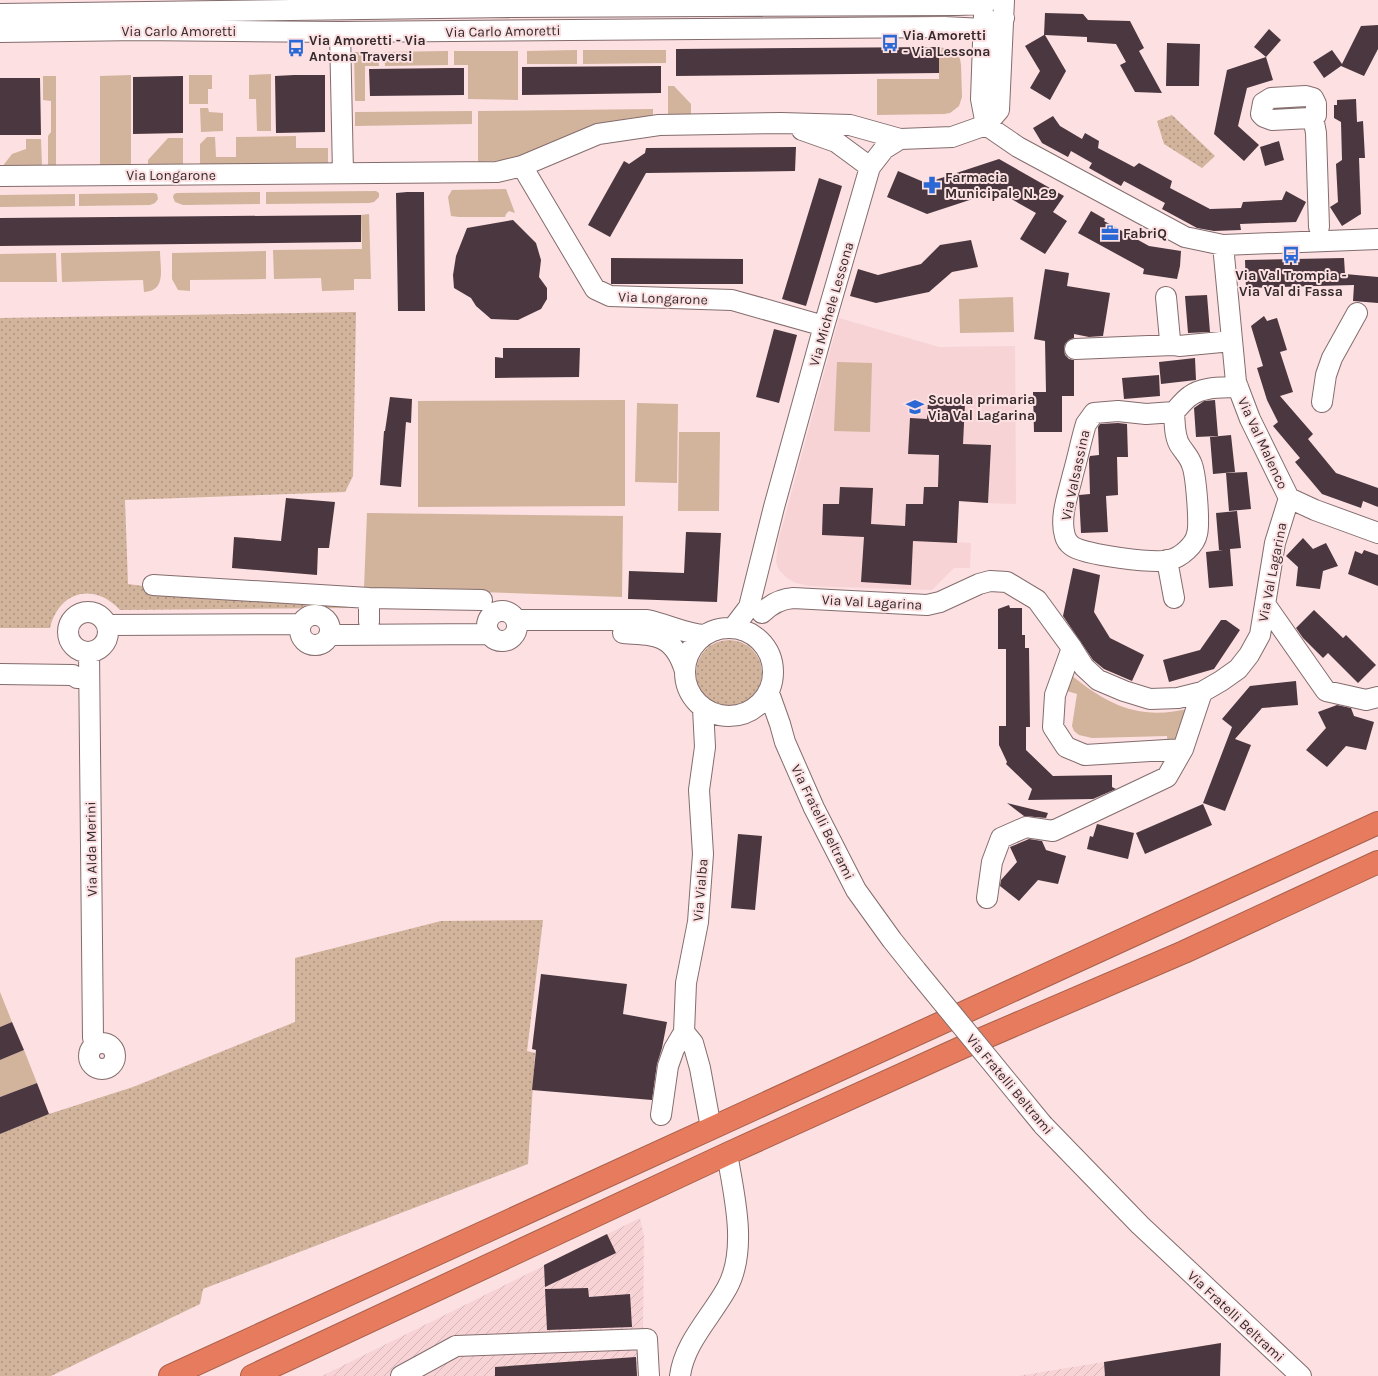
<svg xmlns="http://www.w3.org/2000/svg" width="1378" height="1376" font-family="Karla,sans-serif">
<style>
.built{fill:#f7d3d5}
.industrial{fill:url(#industrial-furrows)}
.grass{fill:url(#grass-dots)}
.garden{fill:#d2b39b}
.building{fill:#4b373f}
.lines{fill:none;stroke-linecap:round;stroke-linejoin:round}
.minor-casing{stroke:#846c6d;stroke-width:22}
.highway-casing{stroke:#a8604c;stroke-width:24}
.minor{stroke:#fff;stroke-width:20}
.highway{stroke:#e67c5d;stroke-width:22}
.minor-bridge-casing{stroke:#846c6d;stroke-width:22;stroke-linecap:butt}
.minor-bridge{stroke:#fff;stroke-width:20}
.labels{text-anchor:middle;stroke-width:4;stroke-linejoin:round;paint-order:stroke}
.street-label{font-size:14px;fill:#352b2c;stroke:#fce0e2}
.poi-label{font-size:14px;font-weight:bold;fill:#352b2c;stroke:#fce0e2;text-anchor:start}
</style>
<defs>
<pattern id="industrial-furrows" width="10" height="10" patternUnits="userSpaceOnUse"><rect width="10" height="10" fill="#f7d3d5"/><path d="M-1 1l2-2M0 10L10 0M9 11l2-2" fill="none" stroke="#d4b5b7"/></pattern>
<pattern id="grass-dots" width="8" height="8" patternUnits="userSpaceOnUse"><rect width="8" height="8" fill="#d2b39b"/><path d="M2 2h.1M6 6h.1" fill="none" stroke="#ab927f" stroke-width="1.8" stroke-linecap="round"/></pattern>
</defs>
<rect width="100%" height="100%" fill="#fce0e2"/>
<path class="built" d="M 839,318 L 939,347 L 1015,346 L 1016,504 L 959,502 L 957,542 L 971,543 L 970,568 L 954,568 L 932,590 L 809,586 L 796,583 L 787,578 L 779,570 L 776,562 L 778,542 Z"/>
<path class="industrial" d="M 640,1218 L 644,1236 L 643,1327 L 645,1376 L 322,1376 Z
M 1221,1343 L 1220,1376 L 1018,1376 Z"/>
<path class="grass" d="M 1172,115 L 1215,156 L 1202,168 L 1164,144 L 1157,121 Z
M 356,312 L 353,476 L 345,492 L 125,500 L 128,584 L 201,594 L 348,600 L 348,608 L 120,610 C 94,582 59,591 50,628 L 0,628 L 0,318 Z
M696 673a33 33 0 1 1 66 0a33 33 0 1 1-66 0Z
M 543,920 L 527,1051 L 535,1053 L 528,1164 L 203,1289 L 200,1304 L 51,1376 L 0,1376 L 0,1134 L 49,1114 L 133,1087 L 295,1022 L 295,958 L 441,921 Z"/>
<path class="garden" d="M 939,47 L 954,50 L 960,59 L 961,65 L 962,97 L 959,106 L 954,110 L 950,113 L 944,114 L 877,115 L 877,79 L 939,79 Z
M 577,50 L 577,64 L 527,64 L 527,51 Z
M 583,50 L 666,50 L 666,63 L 583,64 Z
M 448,51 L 448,65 L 385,66 L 384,52 Z
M 454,51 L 518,51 L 518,100 L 468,99 L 468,65 L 454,65 Z
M 354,52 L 378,52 L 379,66 L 365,66 L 365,101 L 355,101 Z
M 271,74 L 271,131 L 257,131 L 256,99 L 249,99 L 249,75 Z
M 131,75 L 131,166 L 100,166 L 100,76 Z
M 189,75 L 212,75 L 212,89 L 208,89 L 208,104 L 189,104 Z
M 43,76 L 56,76 L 56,166 L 48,166 L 48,136 L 51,132 L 51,101 L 43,100 Z
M 668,86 L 674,86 L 691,104 L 691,116 L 668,117 Z
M 200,108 L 208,108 L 209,112 L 223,113 L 223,131 L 201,132 Z
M 653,109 L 653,117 L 631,118 L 591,126 L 530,154 L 508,160 L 478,162 L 478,111 Z
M 472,111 L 472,124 L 355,126 L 355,112 Z
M 296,136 L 296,148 L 328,148 L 328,164 L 200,165 L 200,144 L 207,137 L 215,137 L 216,157 L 236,157 L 236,137 Z
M 168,138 L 183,138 L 183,165 L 148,165 L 148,160 Z
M 26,139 L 41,139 L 42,166 L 2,167 L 12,154 L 26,149 Z
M 506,189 L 515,213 L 509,211 L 506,214 L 505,217 L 459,217 L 451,216 L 448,197 L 452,190 Z
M 376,191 L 379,193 L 379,197 L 374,202 L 369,203 L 266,204 L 266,192 Z
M 260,192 L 260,204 L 183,205 L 175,202 L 173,197 L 174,194 L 177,193 Z
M 154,193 L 157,194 L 158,199 L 155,203 L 150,205 L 79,206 L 79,194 Z
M 75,194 L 75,206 L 0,207 L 0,195 Z
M 369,214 L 371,279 L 354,279 L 354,290 L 322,291 L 321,278 L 274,279 L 273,250 L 362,249 L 361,215 Z
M 160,251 C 160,268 167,291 144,292 L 143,280 L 62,282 L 61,253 Z
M 266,251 L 266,279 L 190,280 L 190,291 L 178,290 L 172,279 L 172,253 Z
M 56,253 L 57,282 L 0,282 L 0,254 Z
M 1013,297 L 1014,332 L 960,333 L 959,299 Z
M 837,362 L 872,363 L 870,432 L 834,431 Z
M 625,400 L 625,506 L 418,507 L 418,401 Z
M 637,403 L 678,404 L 677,483 L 635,482 Z
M 679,432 L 720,432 L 719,511 L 678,511 Z
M 367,513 L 623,516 L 622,597 L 364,588 Z
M 1071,675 C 1109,706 1141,721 1191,708 L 1181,740 L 1168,747 L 1167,736 L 1092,738 L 1079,735 L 1074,731 L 1072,726 L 1077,694 L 1067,691 Z
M 0,992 L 12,1022 L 0,1027 Z
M 24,1050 L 37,1083 L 0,1097 L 0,1060 Z"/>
<path class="building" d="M 1045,13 L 1083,14 L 1088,20 L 1130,21 L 1144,48 L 1139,51 L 1162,93 L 1135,92 L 1120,65 L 1126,62 L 1116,44 L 1087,42 L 1087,37 L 1045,35 L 1066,71 L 1050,100 L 1030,88 L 1040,71 L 1025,46 L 1044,35 Z
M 1378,25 L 1378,49 L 1364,76 L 1341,66 L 1324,78 L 1313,62 L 1332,50 L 1342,64 L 1361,26 Z
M 1269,29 L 1281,40 L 1266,57 L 1254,47 Z
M 1167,43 L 1200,44 L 1199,86 L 1166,86 Z
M 939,47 L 939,73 L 676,76 L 676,49 Z
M 1266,57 L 1273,80 L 1247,88 L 1238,126 L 1259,145 L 1244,161 L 1214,134 L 1227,70 Z
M 661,66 L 661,93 L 522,95 L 522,67 Z
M 451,68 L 464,68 L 464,95 L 370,96 L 369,69 Z
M 294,75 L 325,75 L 325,132 L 276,133 L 275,76 Z
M 183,76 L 183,133 L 133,134 L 133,77 Z
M 0,78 L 40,78 L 41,135 L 0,135 Z
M 1356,99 L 1357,122 L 1363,121 L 1365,158 L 1359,158 L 1361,214 L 1342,226 L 1330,207 L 1338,202 L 1336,164 L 1342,160 L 1341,122 L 1334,118 L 1334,105 L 1337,105 L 1337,100 Z
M 1053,116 L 1060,126 L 1082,139 L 1085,133 L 1099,141 L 1098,148 L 1134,167 L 1139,163 L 1172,181 L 1170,188 L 1210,209 L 1241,208 L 1243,202 L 1282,200 L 1286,191 L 1306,202 L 1296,222 L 1240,224 L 1241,230 L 1214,231 L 1197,228 L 1162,209 L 1165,203 L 1124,181 L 1121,186 L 1089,168 L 1092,163 L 1071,151 L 1068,157 L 1042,143 L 1033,128 Z
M 1279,141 L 1284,160 L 1265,166 L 1260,147 Z
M 796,147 L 795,171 L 646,173 L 610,237 L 588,225 L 624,161 L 629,164 L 645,153 L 646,148 Z
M 999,159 L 1064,196 L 1053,212 L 1067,221 L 1045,254 L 1020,239 L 1036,213 L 997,191 L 927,214 L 887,197 L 898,171 L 926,183 Z
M 819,178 L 842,186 L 806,306 L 782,299 Z
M 407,192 L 424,192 L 425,311 L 398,311 L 396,193 Z
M 1091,211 L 1105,219 L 1104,221 L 1149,246 L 1181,251 L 1180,266 L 1177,279 L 1143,274 L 1144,269 L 1078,233 Z
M 361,215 L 361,242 L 0,246 L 0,218 Z
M 513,220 L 536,243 L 541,260 L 539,277 L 547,288 L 547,299 L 541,309 L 518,320 L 491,319 L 476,306 L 471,298 L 454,288 L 453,275 L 456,256 L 467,228 Z
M 971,240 L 978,267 L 952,272 L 929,292 L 876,303 L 850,296 L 858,269 L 878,275 L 921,264 L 940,245 Z
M 611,258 L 743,259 L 743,284 L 611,284 Z
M 1344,258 L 1345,274 L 1378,277 L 1378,303 L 1353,301 L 1354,285 L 1246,288 L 1245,260 Z
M 1045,269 L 1069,273 L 1067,286 L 1110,293 L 1103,336 L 1089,337 L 1074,334 L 1074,338 L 1069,340 L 1065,344 L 1064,349 L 1065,355 L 1069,359 L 1074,360 L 1074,396 L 1062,396 L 1062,432 L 1034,432 L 1033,392 L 1046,392 L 1045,341 L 1034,339 Z
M 1207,295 L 1210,332 L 1188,333 L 1185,296 Z
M 1264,316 L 1267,321 L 1277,318 L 1287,350 L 1280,352 L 1293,392 L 1280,396 L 1313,434 L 1308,439 L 1336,473 L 1378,488 L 1378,507 L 1363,501 L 1361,508 L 1322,494 L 1295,462 L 1300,458 L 1273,426 L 1278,422 L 1267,400 L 1257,368 L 1263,366 L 1251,326 Z
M 774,329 L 797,335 L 779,403 L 756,397 Z
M 503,348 L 580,348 L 579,377 L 495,378 L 495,357 L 503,358 Z
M 1195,358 L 1196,380 L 1161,384 L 1159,362 Z
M 1159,375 L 1160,396 L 1124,399 L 1122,378 Z
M 390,397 L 412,399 L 411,423 L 406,422 L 401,487 L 380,485 L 384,431 L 385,431 Z
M 1215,400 L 1218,436 L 1196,437 L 1194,408 L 1204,401 Z
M 928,401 L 965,403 L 963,444 L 991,445 L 988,503 L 959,501 L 957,543 L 913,541 L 911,585 L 861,582 L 864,537 L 822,535 L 823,504 L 839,504 L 840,487 L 873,488 L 871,524 L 905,526 L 906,504 L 923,504 L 924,487 L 938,487 L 939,455 L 908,454 L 910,418 L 927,419 Z
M 1118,423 L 1127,424 L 1128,457 L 1117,457 L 1118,495 L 1106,496 L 1108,532 L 1081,533 L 1079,495 L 1090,494 L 1089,459 L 1090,456 L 1099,455 L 1098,427 L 1100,424 Z
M 1231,435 L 1235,472 L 1213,474 L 1210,437 Z
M 1247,472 L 1251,509 L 1229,511 L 1226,473 Z
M 286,498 L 335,502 L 329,548 L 318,548 L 317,575 L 232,568 L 234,537 L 281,541 Z
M 1237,511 L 1241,548 L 1230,549 L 1233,586 L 1209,588 L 1206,552 L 1223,550 L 1219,550 L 1216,513 Z
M 686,532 L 721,533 L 717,602 L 628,599 L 629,571 L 684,573 Z
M 1303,538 L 1313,549 L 1326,543 L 1338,566 L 1323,571 L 1320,589 L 1296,586 L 1298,567 L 1286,556 Z
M 1364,550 L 1378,555 L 1378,586 L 1348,574 L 1355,551 L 1362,554 Z
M 1073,568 L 1100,575 L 1094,612 L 1110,638 L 1144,655 L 1132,681 L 1104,669 L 1093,660 L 1063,616 Z
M 1009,605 L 1010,608 L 1022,608 L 1022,635 L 1025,635 L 1025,648 L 1029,648 L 1030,727 L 1026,727 L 1026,750 L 1053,776 L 1112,775 L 1112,787 L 1116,789 L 1093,799 L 1028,800 L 1032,789 L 1006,764 L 1007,762 L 999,745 L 999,726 L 1006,726 L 1006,649 L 998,649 L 998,609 Z
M 1314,610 L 1343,638 L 1346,635 L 1376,665 L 1358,683 L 1328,653 L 1323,658 L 1303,638 L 1296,628 Z
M 1221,620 L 1226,620 L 1240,630 L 1214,669 L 1169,682 L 1163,660 L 1200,650 Z
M 1296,681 L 1298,705 L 1262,708 L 1235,739 L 1251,745 L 1225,811 L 1203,803 L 1232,727 L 1222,719 L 1250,686 Z
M 1337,705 L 1351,708 L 1354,716 L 1374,722 L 1366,750 L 1346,746 L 1327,767 L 1306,750 L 1326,728 L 1318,712 Z
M 1007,803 L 1048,813 L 1046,818 L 1024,816 Z
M 1203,804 L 1212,825 L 1145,854 L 1136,833 Z
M 1097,824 L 1134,833 L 1128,859 L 1087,849 L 1090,836 L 1093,837 Z
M 738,834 L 762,836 L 755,910 L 731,908 Z
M 1029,839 L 1042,841 L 1046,850 L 1066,856 L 1058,884 L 1038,880 L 1019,901 L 1000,886 L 1001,880 L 1017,862 L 1010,847 Z
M 541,974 L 627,984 L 623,1014 L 667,1022 L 662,1048 L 657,1064 L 652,1100 L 532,1090 L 536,1050 L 532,1049 Z
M 12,1022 L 24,1050 L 0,1060 L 0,1027 Z
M 37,1083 L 49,1114 L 0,1134 L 0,1097 Z
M 607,1234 L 616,1253 L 545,1287 L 544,1265 Z
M 588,1288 L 589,1297 L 630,1294 L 632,1327 L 547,1330 L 545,1289 Z
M 1221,1343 L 1220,1376 L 1105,1376 L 1104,1362 Z
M 636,1357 L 637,1376 L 495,1376 L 495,1367 Z"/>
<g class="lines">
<g class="minor-casing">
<path id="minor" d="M 0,14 L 511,7 L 957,5 L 985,4
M 984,15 L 981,99 L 986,125
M 0,32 L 139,30 L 340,32 L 944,27 L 983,29 L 1004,18
M 340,32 L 343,173
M 1306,96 L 1313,98 L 1316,104 L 1316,115 L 1310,118 L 1272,120 L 1264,117 L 1261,114 L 1263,103 L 1271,98 Z
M 1313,117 L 1316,133 L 1319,227
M 986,125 L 1018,147 L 1185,237 L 1223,245 L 1378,239
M 802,130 L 836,142 L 870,167
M 522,166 L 595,289 L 610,296 L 732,300 L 824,326
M 0,176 L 497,172 L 522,166 L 598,134 L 659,125 L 781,123 L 850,125 L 900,139
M 1223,245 L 1236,382 L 1250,419 L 1289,498
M 1166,297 L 1170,340 L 1173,345
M 1075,349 L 1173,345 L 1179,346 L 1232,341
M 1322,402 L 1326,375 L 1332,358 L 1357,313
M 1174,412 C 1175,424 1174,438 1181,447 C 1185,453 1190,458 1192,465 C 1196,475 1200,524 1197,534 C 1195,545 1181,557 1170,560 C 1155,564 1084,555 1072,546 C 1068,543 1066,540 1065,536 C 1059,517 1069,492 1073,474 C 1078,457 1081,440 1086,424 L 1094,413 L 1118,411 L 1146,414 L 1174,412 C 1179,407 1184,400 1190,396 C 1203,386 1223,388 1238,387
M 1289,498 L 1315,510 L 1378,533
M 1167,560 L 1174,598
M 153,585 L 369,598 L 482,600
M 369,598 L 369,622
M 1265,604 L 1326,691 L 1366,700 L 1378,697
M487 626a15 15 0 1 1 30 0a15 15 0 1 1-30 0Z
M68 632a20 20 0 1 1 40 0a20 20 0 1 1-40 0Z
M 762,613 C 771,604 780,599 793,598 L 927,605 L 940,602 L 979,584 L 990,581 L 1007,582 L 1037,600 L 1072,648 L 1084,667 L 1098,680 L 1124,691 L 1150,699 L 1178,698 L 1202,692 L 1221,681 L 1238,669 L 1249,655 L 1260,635 L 1275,543 L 1289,498
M300 630a15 15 0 1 1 30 0a15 15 0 1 1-30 0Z
M 516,620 L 647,620 C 667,624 685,634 705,635
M 107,625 L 301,624
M 733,628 L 749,607 L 774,507 L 824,326 L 870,167 L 884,149 L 900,139 L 952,137 L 986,125 L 999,110 L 1004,0
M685 672a44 44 0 1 1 88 0a44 44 0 1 1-88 0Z
M 623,633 C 657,635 674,635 685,671
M 329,635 L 490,634
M 1072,648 L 1055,695 L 1053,727 L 1066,747 L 1085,755 L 1183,749
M 89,653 L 93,1038 L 97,1044
M 0,674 L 73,675 L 77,678
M 769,693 L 780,724 L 785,742 L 814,808 L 856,890 L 892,940 L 916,970
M 987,898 L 992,862 L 1001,838 L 1026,827 L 1053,831 L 1167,777 L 1183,749 L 1202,692
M 684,1032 L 693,1043 L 700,1068 L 711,1128
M89 1056a13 13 0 1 1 26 0a13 13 0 1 1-26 0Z
M 661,1115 L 668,1066 L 674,1049 L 684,1032 L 686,983 L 698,922 L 703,854 L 699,790 L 705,747 L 703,708
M 1043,1125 L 1140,1225 L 1301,1376
M 401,1376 L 456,1346 L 647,1339 L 649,1376
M 680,1376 C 684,1343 711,1317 727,1288 C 748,1250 734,1194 727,1154"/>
</g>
<g class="highway-casing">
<path id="highway" d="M 170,1376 L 1378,823
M 252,1376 L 727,1154 L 963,1047 L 1184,952 L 1378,862"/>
</g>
<use href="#minor" class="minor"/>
<use href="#highway" class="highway"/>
<g class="minor-bridge-casing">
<path id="minor-bridge" d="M 916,970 L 1043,1125"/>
</g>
<use href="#minor-bridge" class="minor-bridge"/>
</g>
<defs>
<g id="bus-bare" transform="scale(1.38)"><path d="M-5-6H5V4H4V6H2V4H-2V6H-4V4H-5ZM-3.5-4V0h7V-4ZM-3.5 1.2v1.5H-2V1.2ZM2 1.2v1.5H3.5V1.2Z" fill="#2968d5" stroke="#fce0e2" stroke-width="2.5" paint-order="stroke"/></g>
<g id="pharmacy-bare" transform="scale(1.38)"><path d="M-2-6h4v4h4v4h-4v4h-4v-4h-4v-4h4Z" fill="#2968d5" stroke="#fce0e2" stroke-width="2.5" paint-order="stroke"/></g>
<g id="office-bare" transform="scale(1.38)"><path d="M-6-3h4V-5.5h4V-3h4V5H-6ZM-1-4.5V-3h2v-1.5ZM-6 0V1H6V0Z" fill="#2968d5" stroke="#fce0e2" stroke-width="2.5" paint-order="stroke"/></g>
<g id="school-bare" transform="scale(1.38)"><path d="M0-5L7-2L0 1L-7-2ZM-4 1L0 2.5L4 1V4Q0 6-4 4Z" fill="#2968d5" stroke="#fce0e2" stroke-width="2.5" paint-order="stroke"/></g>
</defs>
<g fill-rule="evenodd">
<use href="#bus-bare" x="890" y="43"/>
<use href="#bus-bare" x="296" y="48"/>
<use href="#pharmacy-bare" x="932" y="185"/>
<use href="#office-bare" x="1110" y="233"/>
<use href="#bus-bare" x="1291" y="255"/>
<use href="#school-bare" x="915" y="407"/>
</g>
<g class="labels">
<g class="street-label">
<text x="179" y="36">Via Carlo Amoretti</text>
<text transform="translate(503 31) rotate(-1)" y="5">Via Carlo Amoretti</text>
<text x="171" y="180">Via Longarone</text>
<text transform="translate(663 298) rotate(2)" y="5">Via Longarone</text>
<text transform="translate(831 304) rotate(-74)" y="5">Via Michele Lessona</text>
<text transform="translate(1263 443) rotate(65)" y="5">Via Val Malenco</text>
<text transform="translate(1075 475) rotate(-78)" y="5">Via Valsassina</text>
<text transform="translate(1272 572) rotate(-79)" y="5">Via Val Lagarina</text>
<text transform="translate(872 602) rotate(3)" y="5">Via Val Lagarina</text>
<text transform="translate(823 822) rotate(64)" y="5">Via Fratelli Beltrami</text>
<text transform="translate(91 849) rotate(-91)" y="5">Via Alda Merini</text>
<text transform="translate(700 890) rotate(-85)" y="5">Via Vialba</text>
<text transform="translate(1010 1084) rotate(50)" y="5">Via Fratelli Beltrami</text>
<text transform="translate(1236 1316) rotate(43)" y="5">Via Fratelli Beltrami</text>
</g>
<g class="poi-label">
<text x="903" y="40">Via Amoretti<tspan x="903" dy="16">- Via Lessona</tspan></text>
<text x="309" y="45">Via Amoretti - Via<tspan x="309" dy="16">Antona Traversi</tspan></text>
<text x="945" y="182">Farmacia<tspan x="945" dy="16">Municipale N. 29</tspan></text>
<text x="1123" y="238">FabriQ</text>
<text x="1291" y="280" text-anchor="middle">Via Val Trompia -<tspan x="1291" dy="16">Via Val di Fassa</tspan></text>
<text x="928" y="404">Scuola primaria<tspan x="928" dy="16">Via Val Lagarina</tspan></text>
</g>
</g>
</svg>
